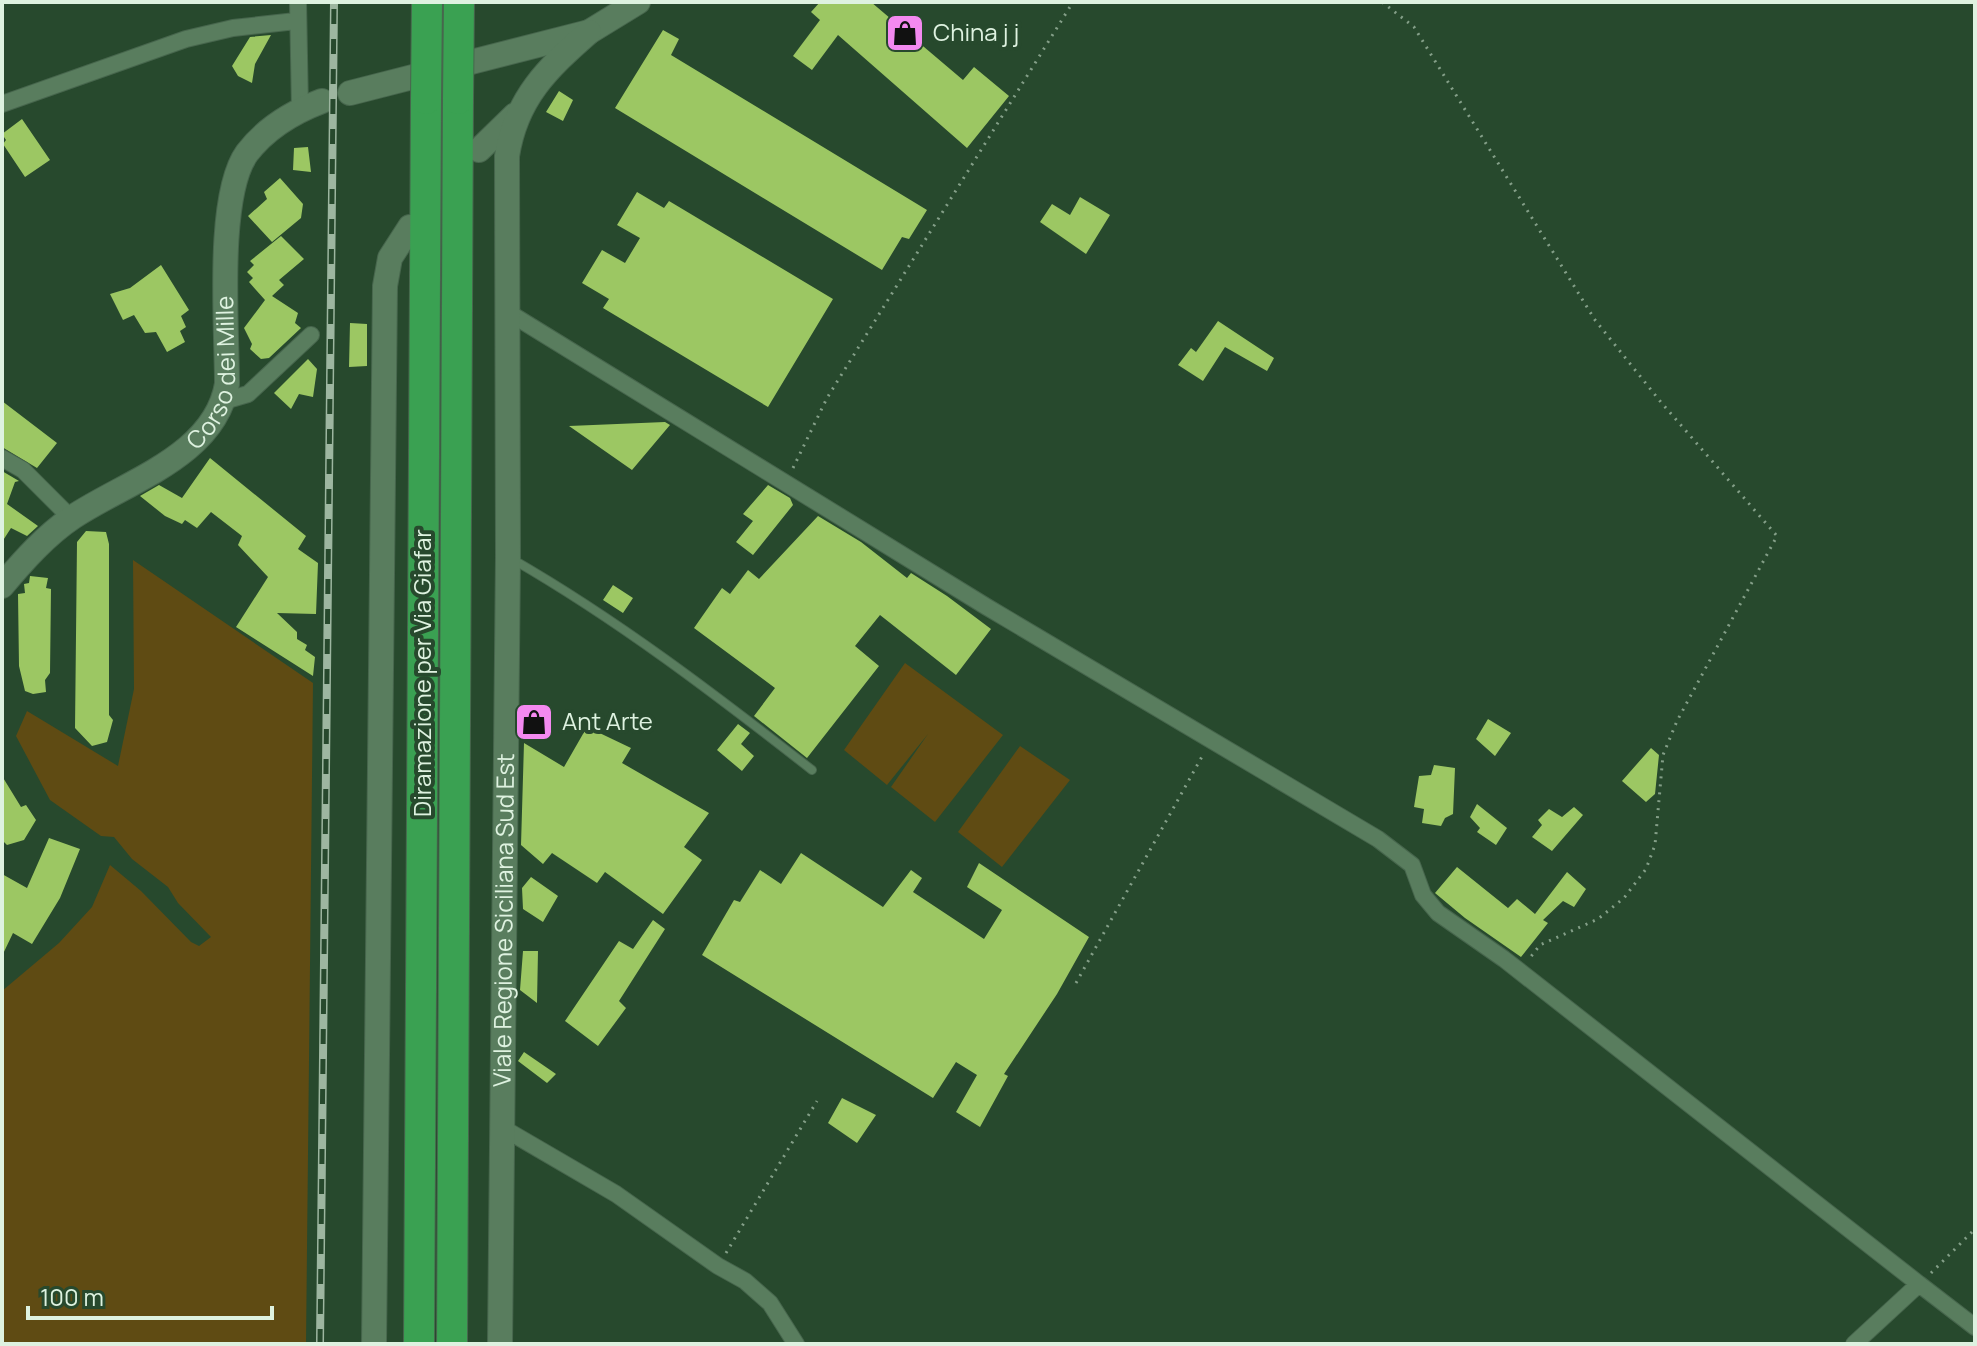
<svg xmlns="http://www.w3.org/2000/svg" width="1977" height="1346" font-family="Manrope,sans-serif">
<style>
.green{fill:#5f4b13}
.building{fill:#9cc763}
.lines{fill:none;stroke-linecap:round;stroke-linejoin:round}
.lane-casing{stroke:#47664d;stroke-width:10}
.street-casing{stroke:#47664d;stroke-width:18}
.secondary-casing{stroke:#47664d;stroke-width:26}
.highway-casing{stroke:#47664d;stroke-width:32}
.path{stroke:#849f88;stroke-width:3;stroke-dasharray:2 6;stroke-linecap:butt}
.lane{stroke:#597d5e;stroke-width:8}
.street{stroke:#597d5e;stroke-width:16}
.secondary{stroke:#597d5e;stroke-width:24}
.highway{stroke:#3aa152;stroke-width:30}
.rail-casing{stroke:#9db6a0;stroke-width:8}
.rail{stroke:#27492d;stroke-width:5;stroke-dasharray:15;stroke-linecap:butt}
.highway-bridge-casing{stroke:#47664d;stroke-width:32;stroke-linecap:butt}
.highway-bridge{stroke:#3aa152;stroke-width:30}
.labels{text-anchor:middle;stroke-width:8;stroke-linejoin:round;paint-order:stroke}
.poi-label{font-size:24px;fill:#def2e0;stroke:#27492d;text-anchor:start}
.street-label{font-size:24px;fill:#def2e0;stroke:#27492d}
</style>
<rect width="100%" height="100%" fill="#27492d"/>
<path class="green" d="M 133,560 L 313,683 L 306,1344 L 2,1344 L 2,991 L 59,943 L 92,907 L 110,865 L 141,891 L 191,942 L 199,946 L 211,937 L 178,903 L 168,887 L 132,859 L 114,837 L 101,836 L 50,800 L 16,736 L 27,711 L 118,766 L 134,689 Z
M 905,663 L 1003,735 L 935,822 L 891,787 L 928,734 L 887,785 L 844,750 Z
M 1020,746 L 1070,780 L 1002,867 L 958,832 Z"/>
<path class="building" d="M 820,2 L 871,2 L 963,80 L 974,67 L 1009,96 L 967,148 L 838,35 L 812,70 L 793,56 L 820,20 L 811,12 Z
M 663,30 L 679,39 L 671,55 L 927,210 L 909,239 L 902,237 L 882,270 L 615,108 Z
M 271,35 L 255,64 L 252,83 L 238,76 L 232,66 L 250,37 Z
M 559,91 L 573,100 L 563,121 L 546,112 Z
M 22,119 L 50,160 L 25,177 L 3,144 L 6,140 L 2,134 Z
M 308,147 L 311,172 L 293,170 L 294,148 Z
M 280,178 L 303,204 L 301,218 L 272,242 L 248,216 L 267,199 L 264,192 Z
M 637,192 L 664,208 L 669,201 L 833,299 L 768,407 L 603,308 L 609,299 L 582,283 L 602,250 L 625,263 L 640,238 L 617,225 Z
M 1080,197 L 1110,215 L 1086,254 L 1040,222 L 1052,204 L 1070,215 Z
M 281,236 L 304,259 L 279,280 L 284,285 L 272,296 L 298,313 L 295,323 L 301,328 L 269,358 L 261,359 L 250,349 L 252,344 L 244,328 L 265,300 L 249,282 L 253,278 L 247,272 L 254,265 L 250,261 Z
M 161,265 L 189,310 L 181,316 L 186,327 L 180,331 L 185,342 L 167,352 L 156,332 L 145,333 L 134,315 L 123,320 L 110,294 L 130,288 Z
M 1218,321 L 1274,358 L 1267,371 L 1225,347 L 1203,381 L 1178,365 L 1191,348 L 1196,352 Z
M 350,323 L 367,324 L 367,366 L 349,367 Z
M 308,359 L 317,369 L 313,397 L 299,394 L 291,409 L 274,393 Z
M 2,401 L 57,443 L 37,468 L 2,447 Z
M 665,422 L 670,425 L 632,470 L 569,426 Z
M 210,458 L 306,536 L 298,549 L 318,563 L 316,614 L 277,613 L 297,632 L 297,639 L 307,645 L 305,650 L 315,657 L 313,676 L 236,627 L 268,577 L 238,545 L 242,536 L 211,512 L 197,528 L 185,520 L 182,524 L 165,516 L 140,496 L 159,485 L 182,498 Z
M 2,471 L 19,481 L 15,482 L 7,504 L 38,526 L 27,536 L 11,528 L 2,542 Z
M 768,485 L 790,498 L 793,505 L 753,555 L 736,542 L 753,521 L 743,514 Z
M 818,516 L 861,542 L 907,578 L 911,573 L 947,596 L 991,629 L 956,675 L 880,615 L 855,646 L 879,666 L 807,758 L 754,716 L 775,688 L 694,628 L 722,588 L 730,594 L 748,570 L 759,579 Z
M 86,531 L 106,532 L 109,544 L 109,715 L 113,720 L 107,742 L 92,746 L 75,728 L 77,542 Z
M 30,576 L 48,578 L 46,588 L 51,589 L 50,673 L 45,680 L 46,692 L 33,694 L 25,691 L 19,666 L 18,594 L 25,593 L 24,584 L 29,583 Z
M 613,585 L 633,598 L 623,613 L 603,600 Z
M 1488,719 L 1511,733 L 1495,756 L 1476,739 Z
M 738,724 L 750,733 L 741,744 L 754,756 L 742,771 L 717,750 Z
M 587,727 L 631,748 L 622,763 L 709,813 L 684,847 L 702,860 L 663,914 L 605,872 L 597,883 L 552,853 L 543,864 L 521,845 L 524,743 L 564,767 Z
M 1651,748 L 1659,755 L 1655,794 L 1646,802 L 1622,781 Z
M 1434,765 L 1455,768 L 1453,814 L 1445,818 L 1441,826 L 1422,823 L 1424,809 L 1414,807 L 1419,776 L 1431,775 Z
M 2,776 L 21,807 L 26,805 L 36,820 L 24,840 L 7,845 L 2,840 Z
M 1477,804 L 1507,828 L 1496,845 L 1477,832 L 1480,828 L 1470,817 Z
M 1574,807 L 1583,815 L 1552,851 L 1532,837 L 1542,825 L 1538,820 L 1549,809 L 1562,817 Z
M 49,838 L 80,849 L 60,898 L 32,944 L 13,933 L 2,956 L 2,874 L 27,888 Z
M 801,853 L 883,907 L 911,870 L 922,878 L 913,892 L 984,939 L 1002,910 L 967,887 L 979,863 L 1089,937 L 1057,994 L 1004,1074 L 1008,1076 L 980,1127 L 956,1112 L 977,1075 L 956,1062 L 933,1098 L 702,955 L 734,900 L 740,902 L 760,870 L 781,884 Z
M 1457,867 L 1508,908 L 1517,899 L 1535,914 L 1567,872 L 1586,889 L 1574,907 L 1563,901 L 1543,920 L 1548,923 L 1521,957 L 1465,918 L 1435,893 Z
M 531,877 L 558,896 L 543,922 L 523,909 L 522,888 Z
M 653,920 L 665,929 L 619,1001 L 626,1008 L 598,1046 L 565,1021 L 619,941 L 633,949 Z
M 523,951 L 538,951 L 537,1003 L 520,990 Z
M 524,1052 L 556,1074 L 547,1083 L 518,1061 Z
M 842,1098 L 876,1115 L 857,1143 L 828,1123 Z"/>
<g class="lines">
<g class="lane-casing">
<path id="lane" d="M 512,559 C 618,620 716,695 812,770"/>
</g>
<g class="street-casing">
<path id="street" d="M 298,2 L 300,110
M 2,104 L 186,39 L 233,28 L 296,21
M 506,311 L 987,607 L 1378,839 L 1412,865 L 1423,895 L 1438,913 L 1504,959 L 1919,1284
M 224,401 L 248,394 L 311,335
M 2,458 L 23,470 L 71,518
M 501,1127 L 616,1194 L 718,1266 L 745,1281 L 770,1303 L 796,1344
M 1854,1344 L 1919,1284 L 1975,1327"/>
</g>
<g class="secondary-casing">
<g id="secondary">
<path d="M 350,93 L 589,32 L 638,2"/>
<path d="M 479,150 L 515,115"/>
<path id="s1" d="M 2,586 C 23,561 46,535 73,517 C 127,481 215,456 227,384 C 227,328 216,196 247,153 C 266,128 293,112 322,101"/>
<path d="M 374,1344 L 385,286 L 390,258 L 410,227"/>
<path id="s2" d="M 500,1344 L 508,557 L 507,156 C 516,98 547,69 589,32"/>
</g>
</g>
<g class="highway-casing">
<path id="highway" d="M 419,1344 L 426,99
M 452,1344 L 458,99"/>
</g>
<path class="path" d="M 1382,2 L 1414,27 L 1595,320 L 1660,401 L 1777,536 L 1677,721 L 1663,755 L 1655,845 L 1646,869 L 1624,898 L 1598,919 L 1540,945 L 1529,959
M 793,468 L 827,398 L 1073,2
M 1076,983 L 1204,753
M 726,1253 L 817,1101
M 1931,1273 L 1975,1229"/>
<use href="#lane" class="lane"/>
<use href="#street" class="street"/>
<use href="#secondary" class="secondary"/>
<use href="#highway" class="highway"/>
<g class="rail-casing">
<path id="rail" d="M 320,1344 L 334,2"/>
</g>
<use href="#rail" class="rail"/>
<g class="highway-bridge-casing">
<path id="highway-bridge" d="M 426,99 L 427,2
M 458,99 L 459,2"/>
</g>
<use href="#highway-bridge" class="highway-bridge"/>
</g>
<defs>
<g id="shop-square" transform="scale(2)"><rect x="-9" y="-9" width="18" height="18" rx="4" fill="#f489f0" stroke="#27492d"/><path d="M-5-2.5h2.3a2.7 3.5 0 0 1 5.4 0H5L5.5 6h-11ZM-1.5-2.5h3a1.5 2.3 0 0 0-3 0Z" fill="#111"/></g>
</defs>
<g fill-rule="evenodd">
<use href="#shop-square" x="905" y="33"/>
<use href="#shop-square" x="534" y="722"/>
</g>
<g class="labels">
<g class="poi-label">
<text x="933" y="41">China j j</text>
<text x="562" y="730">Ant Arte</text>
</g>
<g class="street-label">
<text dy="8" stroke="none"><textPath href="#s1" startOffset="318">Corso dei Mille</textPath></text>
<text transform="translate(423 673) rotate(-90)" y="8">Diramazione per Via Giafar</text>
<text dy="8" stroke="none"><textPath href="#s2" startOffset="424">Viale Regione Siciliana Sud Est</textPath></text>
</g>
</g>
<rect width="1977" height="1346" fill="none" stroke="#def2e0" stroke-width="8"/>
<path d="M28 1306v12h244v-12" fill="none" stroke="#def2e0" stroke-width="4"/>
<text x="40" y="1306" font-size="24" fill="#def2e0" stroke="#27492d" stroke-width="6" paint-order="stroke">100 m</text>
</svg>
